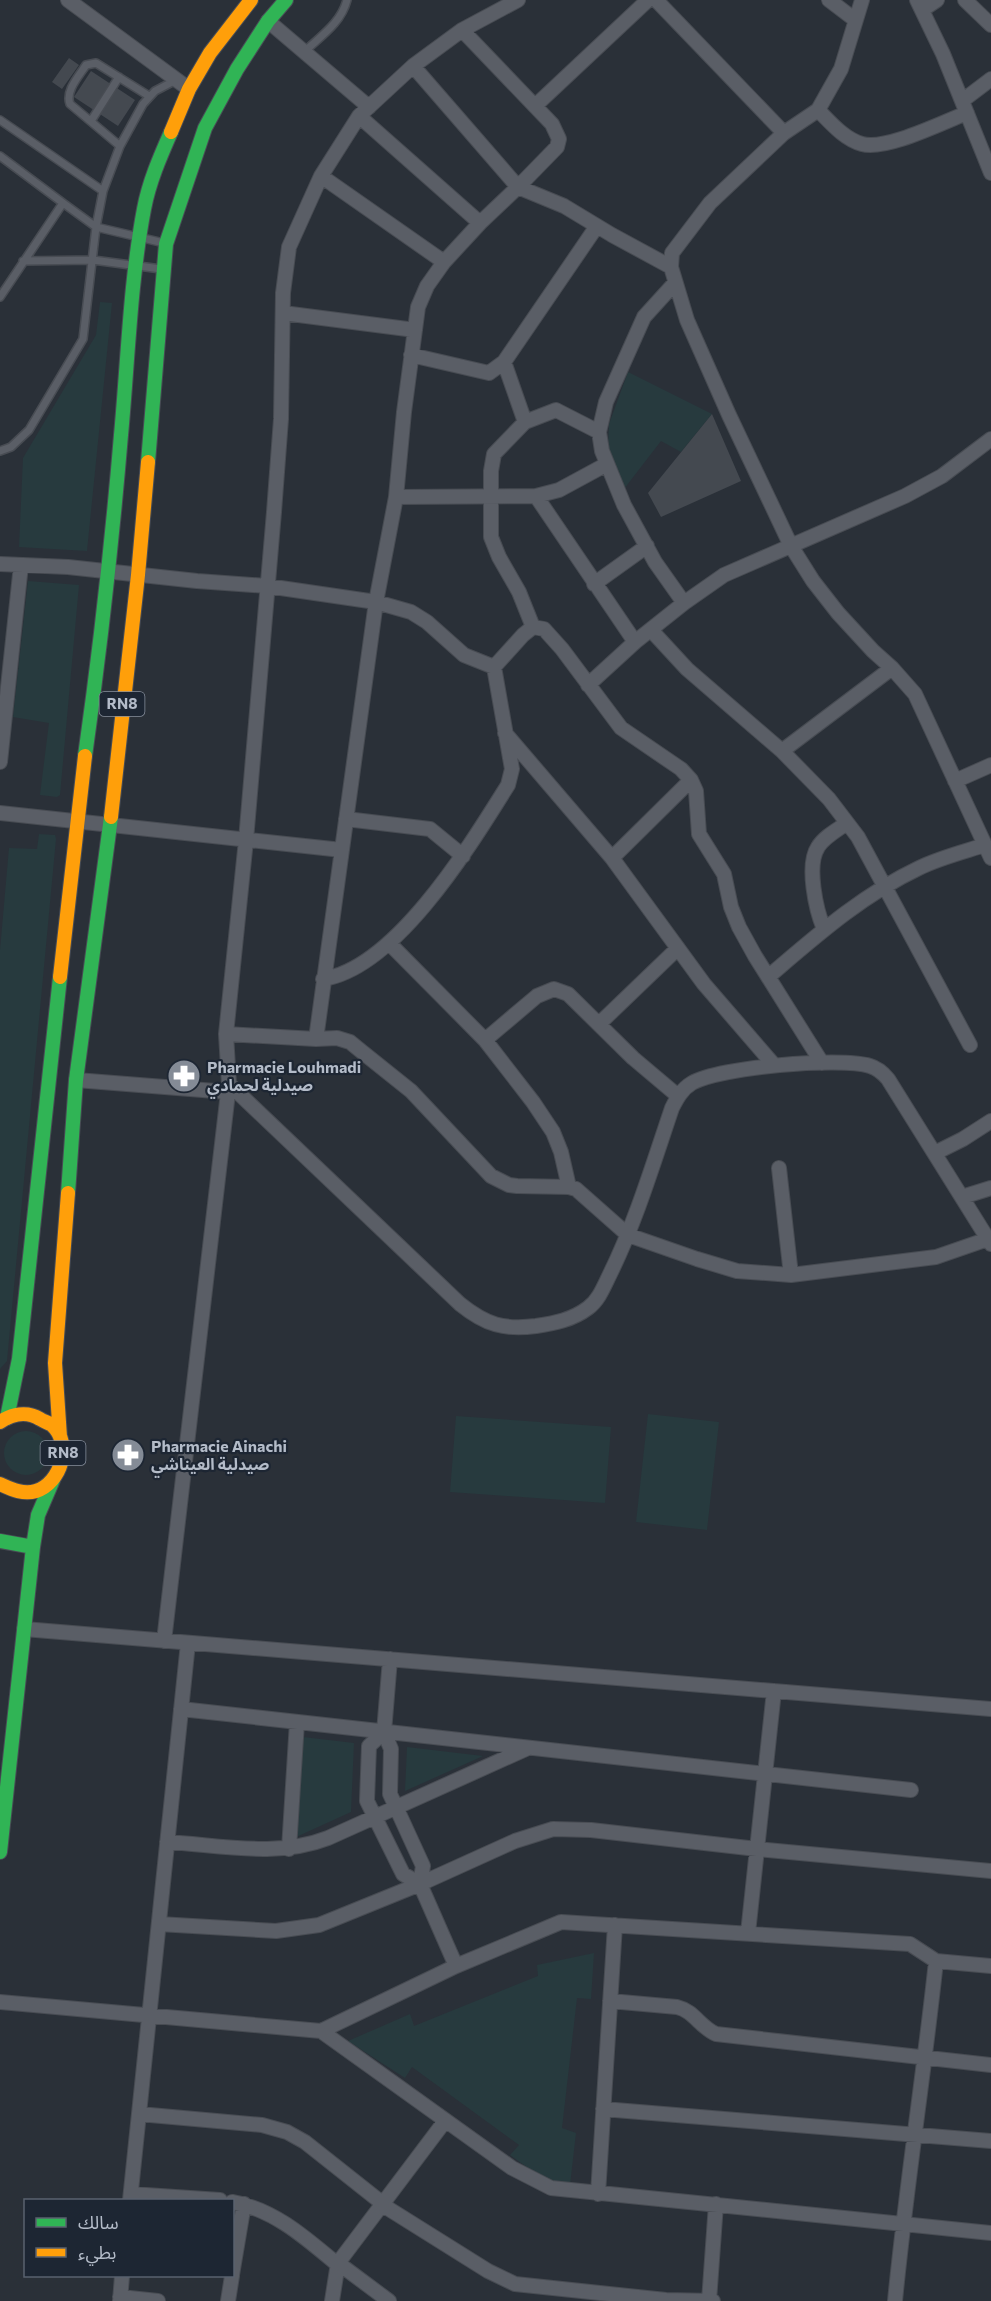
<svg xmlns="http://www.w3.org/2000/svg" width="991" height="2301" font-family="Commissioner,'Noto Sans Arabic',sans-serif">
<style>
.green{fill:#273a3e}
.building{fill:#444950}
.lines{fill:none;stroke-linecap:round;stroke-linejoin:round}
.lane-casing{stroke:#484c53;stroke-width:10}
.street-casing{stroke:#484c53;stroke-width:16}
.fast-casing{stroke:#484c55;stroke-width:16}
.slow-casing{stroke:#484c55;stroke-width:16}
.lane{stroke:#5a5e66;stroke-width:7}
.street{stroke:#5a5e66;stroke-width:14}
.fast{stroke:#30b455;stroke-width:14}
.slow{stroke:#ff9f0a;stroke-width:14}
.labels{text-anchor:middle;stroke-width:4.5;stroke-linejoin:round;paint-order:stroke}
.shield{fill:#1d2633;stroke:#878f9c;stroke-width:1.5}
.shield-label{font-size:15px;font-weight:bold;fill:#b4bcc9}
.poi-label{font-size:16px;font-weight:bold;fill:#b4bcc9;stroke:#1d2633;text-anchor:start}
</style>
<rect width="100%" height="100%" fill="#2a3038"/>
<path class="green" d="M 100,302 L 112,303 L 87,551 L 19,547 L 23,458 L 96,335 Z
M 628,372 L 712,414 L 681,452 L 661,441 L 624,489 L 608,447 L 609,424 Z
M 28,581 L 79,585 L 60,795 L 57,797 L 40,795 L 49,723 L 13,717 Z
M 39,834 L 55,835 L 56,839 L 7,1361 L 0,1369 L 0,950 L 9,848 L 37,849 Z
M 648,1414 L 719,1422 L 707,1530 L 636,1522 Z
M 456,1416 L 611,1427 L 605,1503 L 450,1492 Z
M4 1453a22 22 0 1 1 44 0a22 22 0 1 1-44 0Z
M 303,1737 L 354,1743 L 351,1812 L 294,1838 Z
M 407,1747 L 483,1756 L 405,1791 Z
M 594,1953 L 591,1999 L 577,1998 L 562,2128 L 576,2133 L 570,2185 L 545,2180 L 510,2155 L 519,2145 L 412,2067 L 405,2078 L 348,2041 L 410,2014 L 414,2026 L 538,1976 L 537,1965 Z"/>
<path class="building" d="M 69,58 L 79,65 L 62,89 L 52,82 Z
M 91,71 L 135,100 L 118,126 L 74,97 Z
M 712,414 L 741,481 L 661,517 L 648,493 Z"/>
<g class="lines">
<g class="lane-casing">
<path id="lane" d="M 304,52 C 321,36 341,23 347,0
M 0,120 L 103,191
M 91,121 L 119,77
M 120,146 L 70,104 C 65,91 79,76 86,65 L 96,63 L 149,96
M 0,156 L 63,203 L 0,297
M 63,203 L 96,227 L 164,243
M 23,261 L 93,260 L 161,269
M 0,451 L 11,447 L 29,430 L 83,339 L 96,227 L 103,191 L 120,146 L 143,104 L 155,91 L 176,80"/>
</g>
<g class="street-casing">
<path id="street" d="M 68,0 L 189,89
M 656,0 L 784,133
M 829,0 L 854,19
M 862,0 L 841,69 L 818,110 L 784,133 L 710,203 L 672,253 L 671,267 L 687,320 L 729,415 L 791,546 L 813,581 L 838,613 L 873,651 L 892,668 L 915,694 L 991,858
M 917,0 L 943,54 L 991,173
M 965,0 L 991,25
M 922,10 L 937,0
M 268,21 L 369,107
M 413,66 L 518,187 L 557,147 L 559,139 L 552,124 L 462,30
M 962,101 L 991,79
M 535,106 L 648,0
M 818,110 C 830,122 844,139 862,144 C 886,151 943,122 967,113
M 359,116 L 480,223
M 321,176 L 444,262
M 674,284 L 644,317 L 606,402 L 599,432 L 602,451 L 624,505 L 655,562 L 684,603
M 283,313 L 415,330
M 411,355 L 489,373 L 504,362 L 597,226
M 504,362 L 525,422
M 536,496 L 635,642
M 396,497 L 536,496 L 559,490 L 607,464
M 0,564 L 68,567 L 197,581 L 267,586 L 376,602 L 411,612 L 427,622 L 464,655 L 494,667 L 523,635 L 533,627 L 544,629 L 562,649 L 621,728 L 681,769 L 691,780 L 696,791 L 699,834 L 724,874 L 731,907 L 739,927 L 755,956 L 822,1063
M 594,584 L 647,546
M 533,627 L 519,592 L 499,557 L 491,537 L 491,471 L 494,454 L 525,422 L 556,410 L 599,432
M 651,630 L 687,669 L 782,751 L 829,799 L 858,837 L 970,1045
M 588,685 L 635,642 L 684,603 L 724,575 L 905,496 L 942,476 L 991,439
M 505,733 L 612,858 L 704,984 L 774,1065
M 782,751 L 892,668
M 0,762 L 21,565
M 955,781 L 991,765
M 0,813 L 342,850
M 346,819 L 430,829 L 463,856
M 612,858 L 691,780
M 824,929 C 816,910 806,865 818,847 C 824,837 837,830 847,823
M 389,943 L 485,1040 L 533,1102 L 553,1132 L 561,1152 L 569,1187
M 768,977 C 816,936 862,895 919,868 C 939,858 963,852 985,845
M 323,979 C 396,968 471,844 508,785 L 512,769 L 494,667
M 600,1023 L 678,948
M 226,1034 L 316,1039 L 376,602 L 396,497 L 404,412 L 418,307 L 427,286 L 444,262 L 480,223 L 518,187 L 564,206 L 612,235 L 671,267
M 316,1039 L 337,1038 L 350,1042 L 361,1051 L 411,1091 L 491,1176 L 509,1185 L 517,1186 L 569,1187 L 576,1189 L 628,1235 L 697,1259 L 737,1271 L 791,1275 L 936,1257 L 988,1239
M 485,1040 L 537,996 L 554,989 L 568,994 L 633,1058 L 678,1096
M 76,1080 L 228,1092
M 229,1084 L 460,1304 C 486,1325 504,1330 536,1326 C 555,1323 572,1320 588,1308 C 599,1300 604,1286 610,1274 C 636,1221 653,1164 672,1108 C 677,1098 682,1089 692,1083 C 719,1067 839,1057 870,1066 C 877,1068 883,1073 888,1079 L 991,1244
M 935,1153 L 963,1139 L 991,1121
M 779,1168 L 791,1275
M 962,1197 L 991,1188
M 24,1629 L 991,1709
M 164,1641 L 229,1084 L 226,1034 L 246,840 L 274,512 L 281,419 L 283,293 L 289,247 L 321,176 L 359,116 L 413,66 L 462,30 L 518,0
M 390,1659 L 384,1732 L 391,1749 L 390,1794 L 423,1866 L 420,1884
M 181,1709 L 911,1790
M 384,1732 L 369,1746 L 367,1801 L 403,1874 L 420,1884 L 456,1966
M 167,1842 C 220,1845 277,1858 328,1838 L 528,1748
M 289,1849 L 297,1722
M 159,1924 L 276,1931 L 319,1925 L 420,1884 L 515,1841 L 553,1829 L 591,1830 L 757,1849 L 991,1871
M 748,1933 L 774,1691
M 610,2001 L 677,2007 C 694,2011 700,2027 716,2034 L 991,2065
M 0,2002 L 321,2031 L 456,1966 L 561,1922 L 910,1944 L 936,1961 L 991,1966
M 321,2031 L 512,2168 L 551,2188 L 991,2233
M 603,2109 L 991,2141
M 139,2114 L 262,2125 L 287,2132 L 305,2142 L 382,2203
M 131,2194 L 220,2200
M 598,2194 L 615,1925
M 130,2200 L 188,1643
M 232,2202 C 274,2209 307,2239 338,2265
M 381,2204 L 488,2271 L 515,2284 L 666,2300 L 713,2301
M 338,2263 L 389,2301
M 232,2275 L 244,2204
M 120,2297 L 158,2301
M 120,2301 L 122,2276
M 228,2301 L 232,2276
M 332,2301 L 338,2263 L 445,2121
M 709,2301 L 716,2204
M 895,2301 C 906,2187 924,2074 936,1961"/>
</g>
<g class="fast-casing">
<path id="fast" d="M 148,462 L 166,244 L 205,128 L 237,69 L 268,21 L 286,0
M 85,756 C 100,650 112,543 121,435 C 128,360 130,283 144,209 C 149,182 160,157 171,132
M 68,1193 L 76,1080 L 111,817
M 7,1418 L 19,1359 L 60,977
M 0,1541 L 33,1547
M 0,1852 L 33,1547 L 38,1515 L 53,1480"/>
</g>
<g class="slow-casing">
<path id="slow" d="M 171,132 L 189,89 L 210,53 L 251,0
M 111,817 L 138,575 L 148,462
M 60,977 L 85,756
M 0,1422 C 12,1414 27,1411 40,1419 C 43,1421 49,1423 52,1425 C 73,1444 61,1483 36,1491 C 23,1495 11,1489 0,1484
M 60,1437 L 55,1363 L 68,1193"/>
</g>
<use href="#lane" class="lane"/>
<use href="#street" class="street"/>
<use href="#fast" class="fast"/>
<use href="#slow" class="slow"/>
</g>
<defs>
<g id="pharmacy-disc" transform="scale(1.725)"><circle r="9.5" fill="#848b96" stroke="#1d2633"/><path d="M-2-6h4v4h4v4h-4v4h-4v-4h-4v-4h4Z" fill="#fff"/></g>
</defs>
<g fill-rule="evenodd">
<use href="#pharmacy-disc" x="184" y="1076"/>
<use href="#pharmacy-disc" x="128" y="1455"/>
</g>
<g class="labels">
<g class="shield">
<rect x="99.5" y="692" width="45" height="24" rx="4.5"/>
<rect x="40.5" y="1441" width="45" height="24" rx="4.5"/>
</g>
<g class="shield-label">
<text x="122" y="709">RN8</text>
<text x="63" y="1458">RN8</text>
</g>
<g class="poi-label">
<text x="207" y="1073">Pharmacie Louhmadi<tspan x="207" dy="18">صيدلية لحمادي</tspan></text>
<text x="151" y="1452">Pharmacie Ainachi<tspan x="151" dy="18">صيدلية العيناشي</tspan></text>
</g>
</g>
<rect x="24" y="2199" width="210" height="78" fill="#1d2633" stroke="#59626f" stroke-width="1.5"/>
<rect x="36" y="2218" width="30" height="9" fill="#30b455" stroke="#59626f" stroke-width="1.5"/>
<text x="78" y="2229" font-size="18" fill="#b4bcc9">سالك</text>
<rect x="36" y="2248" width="30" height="9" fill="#ff9f0a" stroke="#59626f" stroke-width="1.5"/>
<text x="78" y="2259" font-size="18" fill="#b4bcc9">بطيء</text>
</svg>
